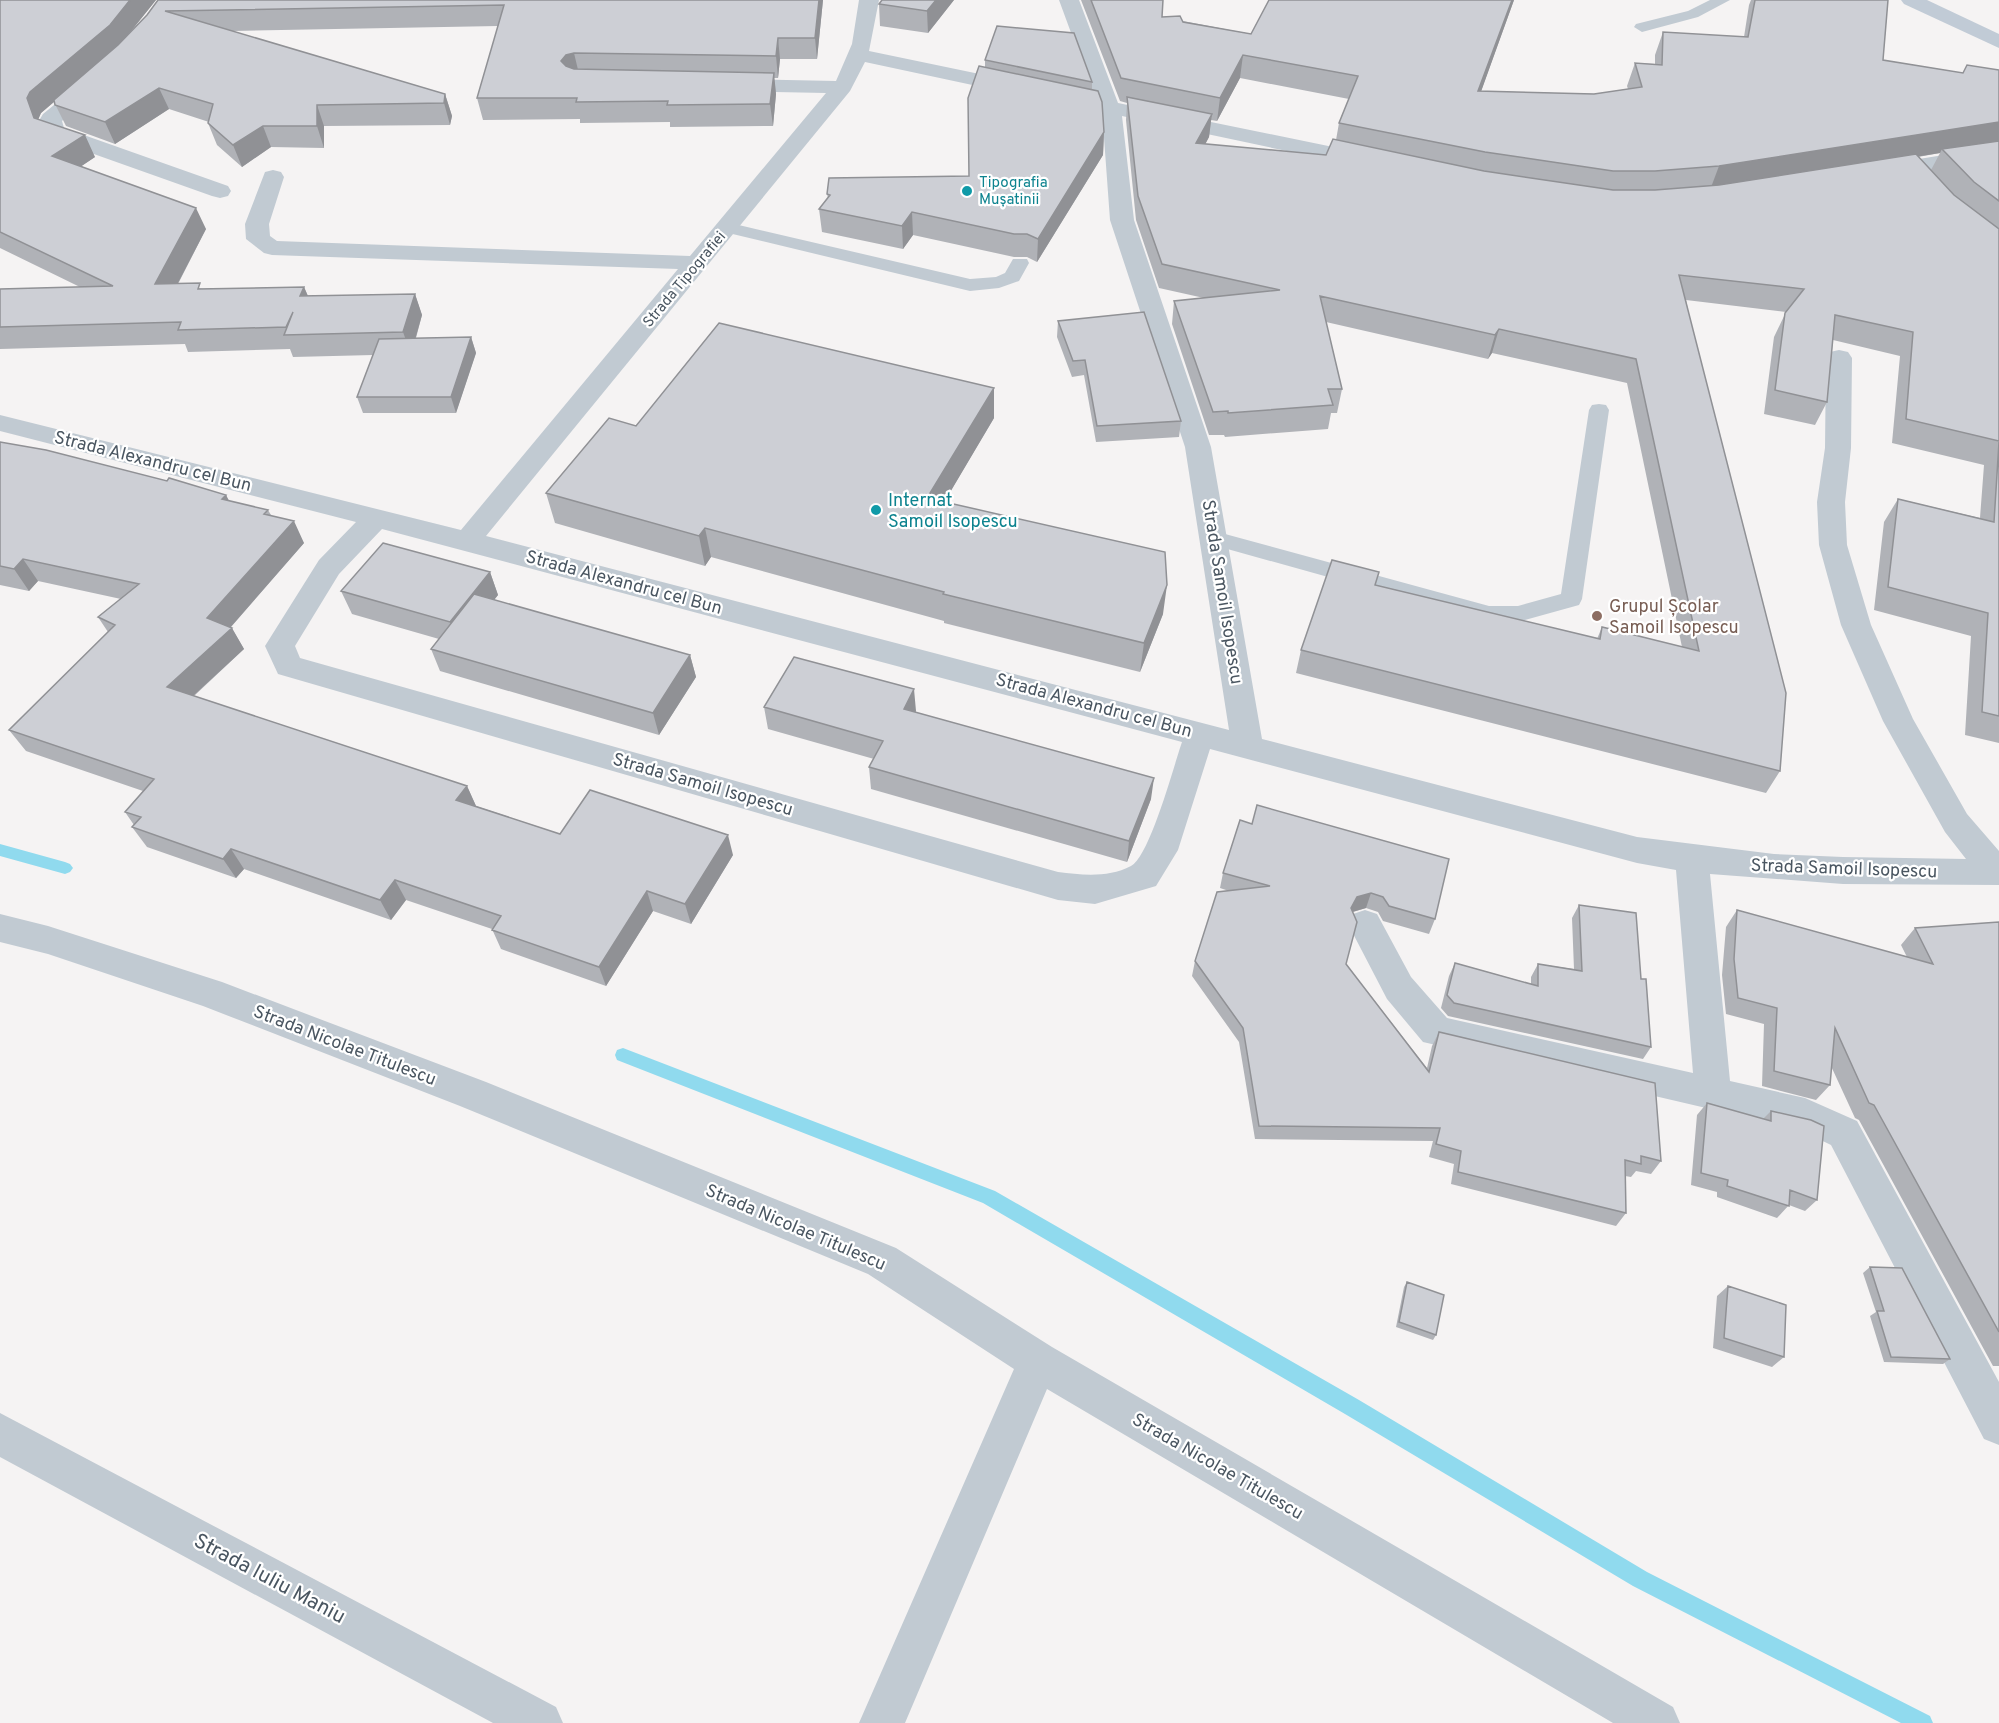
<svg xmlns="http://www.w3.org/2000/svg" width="1999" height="1723" font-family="Overpass,sans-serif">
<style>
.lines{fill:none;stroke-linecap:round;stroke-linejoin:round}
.stream{fill:#90daee;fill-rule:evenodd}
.service{fill:#c1cad2;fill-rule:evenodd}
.minor{fill:#c1cad2;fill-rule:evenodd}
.secondary{fill:#c1cbd6;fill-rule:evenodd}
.wall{fill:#b0b2b7;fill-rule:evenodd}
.shaded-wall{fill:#909195}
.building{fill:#cdcfd5;stroke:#909195;stroke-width:1.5}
.culture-dot{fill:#0f9aa8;stroke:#fff;stroke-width:2}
.education-dot{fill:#8d6e63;stroke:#fff;stroke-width:2}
.labels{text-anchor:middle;stroke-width:4.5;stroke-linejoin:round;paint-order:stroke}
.far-culture-label{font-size:15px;fill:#0d838f;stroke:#fff;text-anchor:start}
.far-street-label{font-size:15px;fill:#4a5661;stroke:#fff}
.street-label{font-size:18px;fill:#4a5661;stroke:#fff}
.culture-label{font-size:18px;fill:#0d838f;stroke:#fff;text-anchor:start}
.education-label{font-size:18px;fill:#785e54;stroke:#fff;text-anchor:start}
.near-street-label{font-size:21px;fill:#4a5661;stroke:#fff}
</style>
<rect width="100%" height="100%" fill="#f5f3f3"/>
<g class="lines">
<path class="stream" d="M 0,844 L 65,862 L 70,864 L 73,868 L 70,872 L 65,874 L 0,856 Z
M 623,1048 L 995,1191 L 1359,1400 L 1647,1572 L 1930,1716 L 1933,1723 L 1901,1723 L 1633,1586 L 1345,1414 L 983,1203 L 617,1060 L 615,1055 L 617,1050 Z"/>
<path class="service" d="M 1710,0 L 1730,0 L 1698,17 L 1642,32 L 1634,27 L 1636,24 L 1688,11 Z
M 726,222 L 970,279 L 996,277 L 1005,273 L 1013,259 L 1027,259 L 1029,263 L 1019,281 L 999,288 L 970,291 L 720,231 L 717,227 L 720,223 Z
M 1599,404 L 1606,405 L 1609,410 L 1582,599 L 1579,605 L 1518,622 L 1489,622 L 1206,543 L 1203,538 L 1206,533 L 1214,531 L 1489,606 L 1518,606 L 1561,594 L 1589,410 L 1592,405 Z"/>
<path class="minor" d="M 859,0 L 879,0 L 869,51 L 1095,98 L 1059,0 L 1079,0 L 1118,103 L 1372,155 L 1380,157 L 1383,162 L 1380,167 L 1372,169 L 1122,116 L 1134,220 L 1211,447 L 1262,739 L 1637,837 L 1774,854 L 1843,857 L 1966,859 L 1945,832 L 1883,721 L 1841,625 L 1819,545 L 1817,502 L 1825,448 L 1826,358 L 1830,352 L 1839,350 L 1848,352 L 1852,358 L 1851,448 L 1845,502 L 1847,545 L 1871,625 L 1913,719 L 1967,814 L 1999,851 L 1999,885 L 1843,884 L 1710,874 L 1730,1081 L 1805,1098 L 1857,1121 L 1999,1382 L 1999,1445 L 1984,1439 L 1831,1145 L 1800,1130 L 1423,1042 L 1387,999 L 1348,924 L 1353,914 L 1365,910 L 1377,914 L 1411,977 L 1447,1018 L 1693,1073 L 1676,870 L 1637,863 L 1210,749 L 1178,850 L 1156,886 L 1095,904 L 1058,900 L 278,674 L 265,646 L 319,560 L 356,522 L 0,431 L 0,415 L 461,530 L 678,269 L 272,255 L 264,253 L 246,239 L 245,224 L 265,172 L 273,170 L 281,172 L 284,177 L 269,224 L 270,236 L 277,241 L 690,256 L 826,93 L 730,91 L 723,89 L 719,85 L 723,81 L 730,79 L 836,81 L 852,44 ZM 865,62 L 1099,112 L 1103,124 L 1110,220 L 1185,447 L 1229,730 L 486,536 L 850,91 ZM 382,529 L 1182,742 C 1174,765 1150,856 1131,866 C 1108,878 1082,875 1058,872 L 300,658 L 295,646 L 339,574 Z
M 94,76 L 101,78 L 105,82 L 62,121 L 64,128 L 228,186 L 231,191 L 228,196 L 220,198 L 212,196 L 46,137 L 40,119 L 43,114 L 87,78 Z
M 1999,146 L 1999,160 L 1882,179 L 1874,177 L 1871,172 L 1874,167 L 1882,165 Z
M 0,914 L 48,926 L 222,982 L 486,1082 L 896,1248 L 1052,1347 L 1673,1707 L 1680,1723 L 1613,1723 L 1047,1389 L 905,1723 L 859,1723 L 1014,1369 L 868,1274 L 460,1106 L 203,1006 L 48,954 L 0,942 Z
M 0,1413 L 556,1707 L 563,1723 L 493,1723 L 0,1457 Z"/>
<path class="secondary" d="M 1901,0 L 1927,0 L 1999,34 L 1999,48 L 1904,4 Z"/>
</g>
<path class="wall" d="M 0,0 L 156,0 L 128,35 L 147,15 L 158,0 L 823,0 L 817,59 L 780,59 L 778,78 L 774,78 L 776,94 L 773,126 L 670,127 L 670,122 L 580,123 L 580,119 L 483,120 L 477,98 L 498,26 L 232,31 L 445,94 L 452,116 L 450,125 L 324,126 L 324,148 L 271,147 L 242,167 L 217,145 L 208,123 L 209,122 L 169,109 L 115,144 L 66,126 L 54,102 L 41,113 L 38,119 L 95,157 L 81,166 L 206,229 L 178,284 L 203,289 L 304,287 L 308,296 L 415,294 L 422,315 L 416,338 L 471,337 L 476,353 L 456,413 L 363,413 L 357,397 L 373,355 L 293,357 L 290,349 L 188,352 L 185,344 L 0,349 L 0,289 L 80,287 L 0,248 Z
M 954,0 L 928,33 L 880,26 L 879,4 Z
M 1081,0 L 1163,0 L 1162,17 L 1251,34 L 1269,0 L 1514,0 L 1481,91 L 1594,94 L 1628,89 L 1627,86 L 1635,63 L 1655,64 L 1655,55 L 1663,32 L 1744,37 L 1749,5 L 1751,0 L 1888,0 L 1883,60 L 1963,73 L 1999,70 L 1999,743 L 1965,735 L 1971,636 L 1874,610 L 1884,522 L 1898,499 L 1980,518 L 1984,465 L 1892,443 L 1900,356 L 1833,340 L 1827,402 L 1815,425 L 1764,414 L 1774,337 L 1786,312 L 1686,300 L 1780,771 L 1766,793 L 1296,673 L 1301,650 L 1376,585 L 1597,639 L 1602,627 L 1682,647 L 1627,383 L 1492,353 L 1488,359 L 1326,322 L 1342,389 L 1337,413 L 1331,413 L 1328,429 L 1225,437 L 1224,435 L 1209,435 L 1172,324 L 1174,301 L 1204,298 L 1159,288 L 1136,220 L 1126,120 L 1127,103 L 1120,101 ZM 1240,78 L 1349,99 L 1339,123 L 1336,140 L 1326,155 L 1205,144 L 1209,137 L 1211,120 L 1217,121 ZM 1940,153 L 1931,170 L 1918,157 Z
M 985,60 L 1092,82 L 1092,90 L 1104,132 L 1103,155 L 1037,262 L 1027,257 L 1014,257 L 913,235 L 903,249 L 822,232 L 819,209 L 828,198 L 827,194 L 969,176 L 985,68 Z
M 1058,321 L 1181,421 L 1179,437 L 1096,442 L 1084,375 L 1072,377 L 1057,337 Z
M 994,418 L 944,502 L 1163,614 L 1140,672 L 944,623 L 944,621 L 711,557 L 705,566 L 555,523 L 546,493 L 636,426 Z
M 0,442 L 226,495 L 229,501 L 268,510 L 271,515 L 304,543 L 231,627 L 244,649 L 194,696 L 467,786 L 476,806 L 560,834 L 733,855 L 691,924 L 653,911 L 606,986 L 501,949 L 492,929 L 406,900 L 391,920 L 244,869 L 236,878 L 147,847 L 132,827 L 134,825 L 125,812 L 143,791 L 26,751 L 9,730 L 108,632 L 98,617 L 121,599 L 38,581 L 29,591 L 0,585 Z
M 490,572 L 498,595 L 494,600 L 690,655 L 696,677 L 659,735 L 440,671 L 431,649 L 439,639 L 352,614 L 341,591 Z
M 764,707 L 916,711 L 915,712 L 1151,799 L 1127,862 L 871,789 L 869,767 L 874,759 L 768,729 Z
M 1240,820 L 1435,919 L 1429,934 L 1383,921 L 1378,912 L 1366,908 L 1353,912 L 1346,964 L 1427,1068 L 1432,1046 L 1439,1032 L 1661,1161 L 1651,1174 L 1636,1171 L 1631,1177 L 1625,1176 L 1626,1213 L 1616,1226 L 1451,1184 L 1454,1164 L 1429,1157 L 1433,1141 L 1255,1139 L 1239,1042 L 1192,976 L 1195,961 L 1229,891 L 1220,888 L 1223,873 Z
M 1579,905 L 1651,1047 L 1643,1059 L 1448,1016 L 1441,1008 L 1449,976 L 1455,963 L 1531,984 L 1531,977 L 1538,964 L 1574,969 L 1572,918 Z
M 1737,910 L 1907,957 L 1901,945 L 1915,928 L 1999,922 L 1999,1366 L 1993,1366 L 1859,1120 L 1855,1118 L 1831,1066 L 1830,1085 L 1816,1100 L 1762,1086 L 1764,1024 L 1726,1014 L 1722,975 L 1726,927 Z
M 1707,1103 L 1763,1119 L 1771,1111 L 1817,1200 L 1805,1211 L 1789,1205 L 1777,1218 L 1717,1197 L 1717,1192 L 1691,1185 L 1697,1115 Z
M 1870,1267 L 1950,1359 L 1943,1364 L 1884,1362 L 1870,1316 L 1876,1312 L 1863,1273 Z
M 1407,1282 L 1436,1335 L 1433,1340 L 1396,1327 L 1404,1287 Z
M 1728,1286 L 1784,1357 L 1772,1367 L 1713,1348 L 1717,1296 Z"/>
<path class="shaded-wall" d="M 130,0 L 156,0 L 119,46 L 41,113 L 38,120 L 34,118 L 27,98 L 30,92 Z
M 819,0 L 823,0 L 817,59 L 815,38 Z
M 936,0 L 954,0 L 928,33 L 927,11 Z
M 1512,0 L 1514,0 L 1473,114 L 1478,91 Z
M 778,38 L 780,59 L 778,78 L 776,56 Z
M 574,53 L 579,74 L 570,76 L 561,61 L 566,55 Z
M 1243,55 L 1240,78 L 1217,121 L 1220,98 Z
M 774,73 L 776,94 L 773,126 L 770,104 Z
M 159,88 L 169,109 L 115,144 L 105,122 Z
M 445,94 L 452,116 L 450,125 L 444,103 Z
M 317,105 L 324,126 L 324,148 L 317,126 Z
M 1212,114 L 1209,137 L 1194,166 L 1196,143 Z
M 1999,122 L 1999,143 L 1942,149 L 1940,153 L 1710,190 L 1719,166 Z
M 263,126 L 271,147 L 242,167 L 233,145 Z
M 1104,132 L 1103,155 L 1037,262 L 1038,239 Z
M 85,135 L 95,157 L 64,178 L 52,156 Z
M 196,208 L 206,229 L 166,306 L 155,284 Z
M 912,212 L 913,235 L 903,249 L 902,226 Z
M 304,287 L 313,308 L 300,296 Z
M 415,294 L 422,315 L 411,354 L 403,332 Z
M 1499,329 L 1492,353 L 1488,359 L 1495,335 Z
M 471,337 L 476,353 L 456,413 L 451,397 Z
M 994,388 L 994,418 L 929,528 L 927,498 Z
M 226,495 L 237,517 L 222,499 Z
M 294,521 L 304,543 L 222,637 L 232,628 L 244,649 L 180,708 L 167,687 L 207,618 Z
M 705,528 L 711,557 L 705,566 L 699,536 Z
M 23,559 L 38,581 L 29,591 L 14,569 Z
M 490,572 L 498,595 L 459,644 L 450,622 Z
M 1167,585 L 1163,614 L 1140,672 L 1144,643 Z
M 690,655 L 696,677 L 659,735 L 653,713 Z
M 914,689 L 916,711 L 905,731 L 904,709 Z
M 1154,778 L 1151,799 L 1127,862 L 1129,841 Z
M 467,786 L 476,806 L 456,800 Z
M 728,835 L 733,855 L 691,924 L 685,904 Z
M 231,849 L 244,869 L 236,878 L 223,859 Z
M 395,880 L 406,900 L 391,920 L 380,900 Z
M 647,891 L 653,911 L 606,986 L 599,967 Z
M 1371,893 L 1366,908 L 1352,912 L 1351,908 L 1357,897 Z"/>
<path class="building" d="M 0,0 L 130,0 L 110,25 L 30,92 L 27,98 L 34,118 L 85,135 L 52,156 L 196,208 L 155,284 L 200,283 L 198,289 L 304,287 L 300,296 L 415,294 L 403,332 L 284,335 L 293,312 L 286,327 L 178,330 L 181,322 L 0,327 L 0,289 L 113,286 L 0,232 Z
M 158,0 L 819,0 L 815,38 L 778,38 L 776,56 L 574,53 L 566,55 L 561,61 L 566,66 L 574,69 L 774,73 L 770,104 L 667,105 L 668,101 L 576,102 L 577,98 L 477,98 L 504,5 L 165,11 L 445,94 L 444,103 L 317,105 L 317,126 L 263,126 L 233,145 L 208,123 L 213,104 L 159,88 L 105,122 L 55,105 L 54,100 L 118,45 L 147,15 Z
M 882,0 L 936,0 L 927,11 L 879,4 Z
M 1091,0 L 1163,0 L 1162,17 L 1180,16 L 1183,22 L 1251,34 L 1269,0 L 1512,0 L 1478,91 L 1594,94 L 1642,87 L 1635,63 L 1662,65 L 1663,32 L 1748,37 L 1755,0 L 1888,0 L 1883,60 L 1963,73 L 1967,65 L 1999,70 L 1999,122 L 1719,166 L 1655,171 L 1613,171 L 1485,152 L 1339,123 L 1358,76 L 1243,55 L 1220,98 L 1121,78 Z
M 997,26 L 1074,33 L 1092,82 L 985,60 Z
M 979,66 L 1098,91 L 1102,102 L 1104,132 L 1038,239 L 1027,234 L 1014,234 L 912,212 L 902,226 L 819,209 L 830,195 L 827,194 L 829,178 L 969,176 L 968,98 Z
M 1127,97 L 1212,114 L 1196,143 L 1326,155 L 1333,139 L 1484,171 L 1613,190 L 1655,190 L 1719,185 L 1916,154 L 1954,195 L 1999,229 L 1999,441 L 1906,419 L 1913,332 L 1835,315 L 1827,402 L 1775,390 L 1785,313 L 1804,289 L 1679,275 L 1786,693 L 1780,771 L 1301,650 L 1332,560 L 1379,572 L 1375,585 L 1600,639 L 1602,627 L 1699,651 L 1636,359 L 1499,329 L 1495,335 L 1320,296 L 1342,389 L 1328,389 L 1333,405 L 1228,413 L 1228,411 L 1213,412 L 1174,301 L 1280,290 L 1162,264 L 1138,196 Z
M 1999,141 L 1999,201 L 1974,182 L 1942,149 Z
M 1144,312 L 1181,421 L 1097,426 L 1085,360 L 1073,361 L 1058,321 Z
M 719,323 L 994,388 L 927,498 L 1165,552 L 1167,585 L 1144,643 L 943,594 L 944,592 L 705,528 L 699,536 L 546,493 L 609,418 L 636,426 Z
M 471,337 L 451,397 L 357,397 L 379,339 Z
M 0,442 L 46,450 L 167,481 L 169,478 L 226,495 L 222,499 L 268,510 L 264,514 L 294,521 L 207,618 L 232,628 L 167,687 L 467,786 L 456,800 L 560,834 L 590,790 L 728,835 L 685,904 L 647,891 L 599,967 L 492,930 L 501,916 L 395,880 L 380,900 L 231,849 L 223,859 L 132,827 L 141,817 L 125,812 L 154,779 L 9,730 L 115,625 L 98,617 L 139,584 L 23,559 L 14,569 L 0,566 Z
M 1999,442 L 1999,716 L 1982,712 L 1988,613 L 1888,587 L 1898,499 L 1994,522 Z
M 383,543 L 490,572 L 450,622 L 341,591 Z
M 474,594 L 690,655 L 653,713 L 431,649 Z
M 794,657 L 914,689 L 904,709 L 1154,778 L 1129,841 L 869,767 L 883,741 L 764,707 Z
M 1257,805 L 1449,859 L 1435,919 L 1389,906 L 1383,897 L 1371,893 L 1357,897 L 1351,908 L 1357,922 L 1346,964 L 1429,1072 L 1439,1032 L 1655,1083 L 1661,1161 L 1641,1156 L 1641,1164 L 1625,1160 L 1626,1213 L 1458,1172 L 1461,1151 L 1436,1144 L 1440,1128 L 1259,1126 L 1243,1028 L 1195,961 L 1217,892 L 1270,886 L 1223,873 L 1240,820 L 1252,824 Z
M 1579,905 L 1636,913 L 1641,979 L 1646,979 L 1651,1047 L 1454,1003 L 1447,995 L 1455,963 L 1538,986 L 1538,964 L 1582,971 Z
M 1737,910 L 1933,964 L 1915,928 L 1999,922 L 1999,1332 L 1874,1105 L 1869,1103 L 1835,1028 L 1830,1085 L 1774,1071 L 1777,1008 L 1738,998 L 1734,959 Z
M 1707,1103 L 1771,1121 L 1771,1111 L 1811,1120 L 1824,1126 L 1817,1200 L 1790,1190 L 1789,1206 L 1727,1186 L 1728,1180 L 1701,1173 Z
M 1870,1267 L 1902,1268 L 1950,1359 L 1891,1357 L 1877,1311 L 1884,1311 Z
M 1407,1282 L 1444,1295 L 1436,1335 L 1399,1322 Z
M 1728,1286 L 1786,1305 L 1784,1357 L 1724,1338 Z"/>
<g class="culture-dot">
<circle cx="967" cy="191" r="6"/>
<circle cx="876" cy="510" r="6"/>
</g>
<circle class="education-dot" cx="1597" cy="616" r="6"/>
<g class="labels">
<g class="far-culture-label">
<text x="979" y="187">Tipografia<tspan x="979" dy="17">Mușatinii</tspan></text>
</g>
<g class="far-street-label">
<text transform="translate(684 279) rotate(-50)" y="5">Strada Tipografiei</text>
</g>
<g class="street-label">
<text transform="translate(153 461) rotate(14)" y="6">Strada Alexandru cel Bun</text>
<text transform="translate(624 582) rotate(15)" y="6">Strada Alexandru cel Bun</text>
<text transform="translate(1223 592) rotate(81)" y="6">Strada Samoil Isopescu</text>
<text transform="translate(1094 705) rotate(15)" y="6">Strada Alexandru cel Bun</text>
<text transform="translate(703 784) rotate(16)" y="6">Strada Samoil Isopescu</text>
<text transform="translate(1844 868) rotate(2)" y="6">Strada Samoil Isopescu</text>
<text transform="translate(345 1045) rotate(21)" y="6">Strada Nicolae Titulescu</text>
<text transform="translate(796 1227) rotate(23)" y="6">Strada Nicolae Titulescu</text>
<text transform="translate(1218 1466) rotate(30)" y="6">Strada Nicolae Titulescu</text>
</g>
<g class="culture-label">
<text x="888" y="506">Internat<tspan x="888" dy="21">Samoil Isopescu</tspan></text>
</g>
<g class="education-label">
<text x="1609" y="612">Grupul Școlar<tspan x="1609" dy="21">Samoil Isopescu</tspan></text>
</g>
<g class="near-street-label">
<text transform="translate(270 1578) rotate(28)" y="7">Strada Iuliu Maniu</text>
</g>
</g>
</svg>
